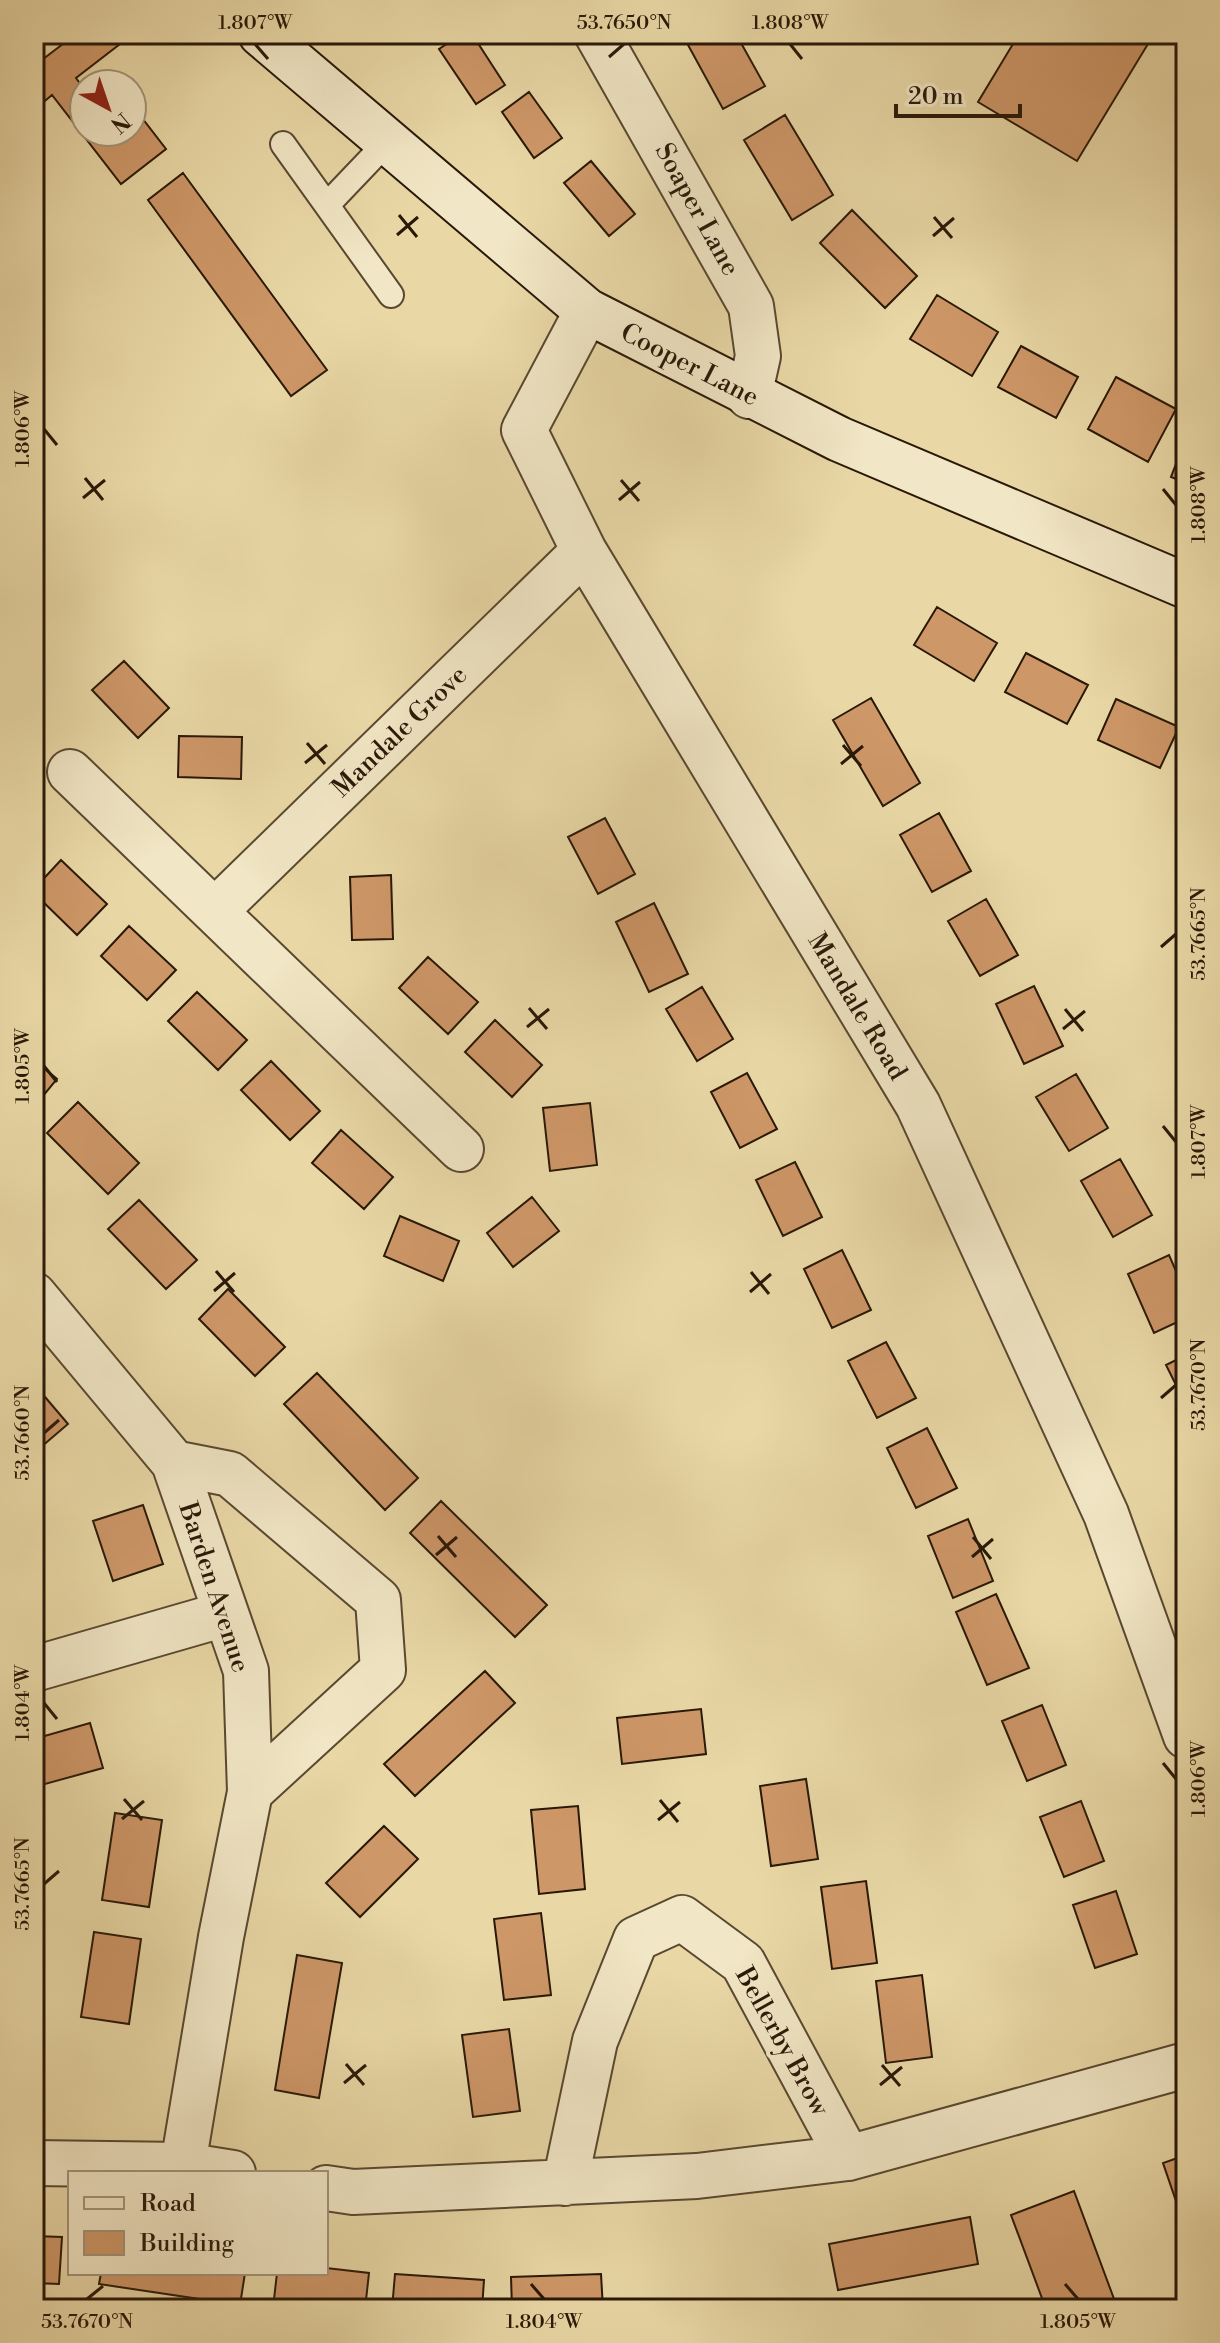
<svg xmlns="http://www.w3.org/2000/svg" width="1220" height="2343" font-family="'Libre Bodoni',serif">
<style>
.building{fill:#ce9768;stroke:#291808;stroke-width:2}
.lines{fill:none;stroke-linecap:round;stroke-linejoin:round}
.lane-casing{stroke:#594830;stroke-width:28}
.street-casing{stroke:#594830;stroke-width:48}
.secondary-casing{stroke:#291808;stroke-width:48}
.lane{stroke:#f1e6c5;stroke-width:24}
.street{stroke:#f1e6c5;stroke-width:44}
.secondary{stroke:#f1e6c5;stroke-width:44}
.ticks{fill:none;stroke:#291808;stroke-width:3}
.labels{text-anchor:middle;stroke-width:8;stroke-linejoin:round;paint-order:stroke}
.street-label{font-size:26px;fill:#291808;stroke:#f1e6c5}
.neatline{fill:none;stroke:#291808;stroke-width:3}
.ticks-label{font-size:20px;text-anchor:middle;fill:#291808}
</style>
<rect width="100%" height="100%" fill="#e9d8a6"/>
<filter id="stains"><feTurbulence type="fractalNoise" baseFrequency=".0025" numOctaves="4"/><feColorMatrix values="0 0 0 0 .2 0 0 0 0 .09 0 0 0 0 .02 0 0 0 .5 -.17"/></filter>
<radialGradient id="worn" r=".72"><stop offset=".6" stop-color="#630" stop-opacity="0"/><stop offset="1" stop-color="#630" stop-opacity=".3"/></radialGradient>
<path class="building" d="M 76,34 L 133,34 L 76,78 L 84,89 L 84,132 L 132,132 L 132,105 L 166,149 L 121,184 L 52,95 L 34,110 L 34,66 Z
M 462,34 L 472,34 L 505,85 L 476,104 L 439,49 Z
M 682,34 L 736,34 L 765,86 L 723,109 Z
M 1019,34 L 1154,34 L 1077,161 L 978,102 Z
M 529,92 L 562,138 L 534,158 L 502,112 Z
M 785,115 L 833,195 L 792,220 L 744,140 Z
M 591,161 L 635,214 L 609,236 L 564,183 Z
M 183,173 L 327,370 L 291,396 L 148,200 Z
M 852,210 L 917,276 L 885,308 L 820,243 Z
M 937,295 L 998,332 L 972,376 L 910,339 Z
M 1021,346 L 1078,377 L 1056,418 L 998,387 Z
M 1116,377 L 1176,409 L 1148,462 L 1088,429 Z
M 1186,438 L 1186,483 L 1171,477 Z
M 937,607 L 997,643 L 974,681 L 914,645 Z
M 1026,653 L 1088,685 L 1067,724 L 1005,692 Z
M 124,661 L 169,708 L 138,738 L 92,690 Z
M 871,698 L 920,783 L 883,806 L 833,720 Z
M 1116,699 L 1179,727 L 1160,768 L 1098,740 Z
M 179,736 L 242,737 L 241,779 L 178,777 Z
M 939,813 L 971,871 L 932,892 L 900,835 Z
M 605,818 L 635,874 L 598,894 L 568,837 Z
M 61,860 L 107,904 L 77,935 L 34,893 L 34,889 Z
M 391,875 L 393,939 L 352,940 L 350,877 Z
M 986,899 L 1018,955 L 980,976 L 948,921 Z
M 654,903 L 688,974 L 649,992 L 616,922 Z
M 129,926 L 176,970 L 147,1000 L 101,956 Z
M 428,957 L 478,1002 L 448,1034 L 399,988 Z
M 1034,986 L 1063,1046 L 1024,1064 L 996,1004 Z
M 702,987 L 733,1039 L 697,1061 L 666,1009 Z
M 197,992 L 247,1040 L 218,1070 L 168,1021 Z
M 495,1020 L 542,1065 L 512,1097 L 465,1052 Z
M 34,1060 L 57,1079 L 34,1107 Z
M 271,1061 L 320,1111 L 290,1140 L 241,1090 Z
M 747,1073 L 777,1129 L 740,1148 L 711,1092 Z
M 1076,1074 L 1108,1128 L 1069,1151 L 1036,1097 Z
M 78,1102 L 139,1163 L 108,1194 L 47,1133 Z
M 590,1103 L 597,1165 L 550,1171 L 543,1108 Z
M 341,1130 L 393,1177 L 364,1209 L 312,1163 Z
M 1120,1159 L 1152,1215 L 1113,1237 L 1081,1181 Z
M 795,1162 L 822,1217 L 783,1236 L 756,1180 Z
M 532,1197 L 559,1231 L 513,1267 L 487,1233 Z
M 139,1200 L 197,1260 L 166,1289 L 108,1229 Z
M 400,1216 L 459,1241 L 443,1281 L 384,1256 Z
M 842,1250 L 871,1310 L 832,1328 L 804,1269 Z
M 1169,1255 L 1186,1294 L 1186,1318 L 1154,1333 L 1128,1274 Z
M 228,1289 L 285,1347 L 255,1376 L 199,1319 Z
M 886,1342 L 916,1398 L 877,1418 L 848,1361 Z
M 1186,1355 L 1186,1405 L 1166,1365 Z
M 317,1373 L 418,1478 L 385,1510 L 284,1404 Z
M 34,1384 L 68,1424 L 34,1453 Z
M 927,1428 L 957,1488 L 916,1508 L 887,1448 Z
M 441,1501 L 547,1605 L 515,1637 L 410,1533 Z
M 143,1505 L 163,1564 L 113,1581 L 93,1521 Z
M 968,1519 L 993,1581 L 953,1598 L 928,1536 Z
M 34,1569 L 44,1601 L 34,1604 Z
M 996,1594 L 1029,1668 L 987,1685 L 956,1612 Z
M 485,1671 L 515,1703 L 415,1796 L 384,1764 Z
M 1042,1705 L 1066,1765 L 1027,1781 L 1002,1721 Z
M 701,1709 L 706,1754 L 622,1764 L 617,1718 Z
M 90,1723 L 103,1768 L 34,1787 L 34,1739 Z
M 806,1779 L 818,1859 L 771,1866 L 760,1786 Z
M 1081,1801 L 1104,1861 L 1064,1877 L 1040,1817 Z
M 578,1806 L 585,1889 L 539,1894 L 531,1810 Z
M 115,1813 L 162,1820 L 149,1907 L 102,1900 Z
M 384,1826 L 418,1859 L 360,1917 L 326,1883 Z
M 866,1881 L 877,1963 L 832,1969 L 821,1887 Z
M 1116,1891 L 1137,1954 L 1095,1968 L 1073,1905 Z
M 541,1913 L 551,1995 L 504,2000 L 494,1919 Z
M 94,1932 L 141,1939 L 129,2024 L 81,2017 Z
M 297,1955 L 342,1963 L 319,2098 L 275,2090 Z
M 922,1975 L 932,2057 L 886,2063 L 876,1981 Z
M 509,2029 L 520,2111 L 473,2117 L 462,2035 Z
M 34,2030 L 42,2030 L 41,2077 L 34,2076 Z
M 1186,2155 L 1186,2201 L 1177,2204 L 1163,2163 Z
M 1074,2191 L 1117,2307 L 1113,2309 L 1046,2309 L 1011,2215 Z
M 970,2217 L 978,2264 L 838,2290 L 829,2244 Z
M 34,2236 L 62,2237 L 59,2284 L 34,2283 Z
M 326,2268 L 369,2273 L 365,2309 L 273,2308 L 277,2273 L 326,2273 Z
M 101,2273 L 245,2273 L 240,2305 L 99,2284 Z
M 395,2274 L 484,2280 L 482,2309 L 392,2309 Z
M 601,2274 L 603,2309 L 512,2309 L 511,2277 Z"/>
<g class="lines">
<g class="lane-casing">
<path id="lane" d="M 283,144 L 391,295
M 327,205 L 388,141"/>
</g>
<g class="street-casing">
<path id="street" d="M 597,34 L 751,306 L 758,356 L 749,396
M 587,311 L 524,430 L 584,551 L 918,1105 L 1106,1514 L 1186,1736
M 70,772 L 461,1149
M 215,911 L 584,551
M 34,1295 L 174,1463 L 246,1671 L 250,1792 L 221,1937 L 183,2165
M 174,1463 L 230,1474 L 378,1600 L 383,1670 L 250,1792
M 34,1669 L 225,1614
M 34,2163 L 183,2165 L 233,2173
M 565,2183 L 595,2041 L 636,1939 L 682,1918 L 743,1963 L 848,2158
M 326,2188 L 353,2192 L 697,2176 L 848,2158 L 1186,2065"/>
</g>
<g class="secondary-casing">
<path id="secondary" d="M 261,34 L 587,311 L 839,439 L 1186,586"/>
</g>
<use href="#lane" class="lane"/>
<use href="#street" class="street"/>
<use href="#secondary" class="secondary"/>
</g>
<path class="ticks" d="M 255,44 L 268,59M 790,44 L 802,59M 609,57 L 624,44M 399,215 L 417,237M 934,217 L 952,238M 397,235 L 418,217M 933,236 L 954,218M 44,429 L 57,445M 85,478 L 103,500M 621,480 L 639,501M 1163,489 L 1176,505M 83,498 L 105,480M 619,500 L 640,482M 307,743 L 325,764M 843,745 L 861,766M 305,763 L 327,745M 841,764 L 863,746M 1161,947 L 1176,934M 529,1008 L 547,1029M 1065,1009 L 1083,1031M 527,1027 L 549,1009M 1063,1029 L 1085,1011M 44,1066 L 57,1082M 1163,1126 L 1176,1142M 216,1271 L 234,1292M 751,1272 L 769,1294M 214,1291 L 235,1273M 750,1292 L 771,1274M 1161,1398 L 1176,1385M 44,1433 L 59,1420M 438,1536 L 456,1557M 973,1537 L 991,1559M 436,1555 L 457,1537M 972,1557 L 993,1539M 44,1703 L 57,1719M 1163,1763 L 1176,1779M 124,1799 L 142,1820M 660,1800 L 678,1822M 122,1819 L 144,1801M 658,1820 L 680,1802M 44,1884 L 59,1871M 346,2064 L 364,2085M 882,2065 L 900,2086M 344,2083 L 366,2065M 880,2085 L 902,2067M 531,2284 L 544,2299M 1065,2284 L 1078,2299M 87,2299 L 103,2286"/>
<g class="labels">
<g class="street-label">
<text transform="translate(698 209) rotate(61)" y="9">Soaper Lane</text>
<text transform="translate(690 364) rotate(27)" y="9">Cooper Lane</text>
<text transform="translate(399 731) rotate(-44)" y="9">Mandale Grove</text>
<text transform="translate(858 1006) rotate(59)" y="9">Mandale Road</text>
<text transform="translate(215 1587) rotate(72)" y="9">Barden Avenue</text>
<text transform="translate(783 2041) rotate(61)" y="9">Bellerby Brow</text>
</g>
</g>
<rect width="1220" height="2343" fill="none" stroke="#e9d8a6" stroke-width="88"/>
<rect x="68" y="2171" width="260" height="104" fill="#f1e6c5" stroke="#a19479" stroke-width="2"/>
<rect x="84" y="2197" width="40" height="12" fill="#f1e6c5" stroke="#a19479" stroke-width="2"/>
<text x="140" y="2211" font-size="24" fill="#291808">Road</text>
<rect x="84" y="2231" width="40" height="24" fill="#ce9768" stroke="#a19479" stroke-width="2"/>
<text x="140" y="2251" font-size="24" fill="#291808">Building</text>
<g transform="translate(108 108) rotate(140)"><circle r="38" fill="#f1e6c5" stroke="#a19479" stroke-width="2"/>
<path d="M0-6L14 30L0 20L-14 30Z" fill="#8f2418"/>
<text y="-12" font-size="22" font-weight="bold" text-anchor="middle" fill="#291808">N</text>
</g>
<path d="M896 104v12h124v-12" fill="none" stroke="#291808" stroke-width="4"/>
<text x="908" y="104" font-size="24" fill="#291808" stroke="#f1e6c5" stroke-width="6" paint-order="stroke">20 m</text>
<rect x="44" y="44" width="1132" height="2255" class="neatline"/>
<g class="ticks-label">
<text x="255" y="29">1.807°W</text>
<text x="624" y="29">53.7650°N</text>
<text x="790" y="29">1.808°W</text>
<text transform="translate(22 429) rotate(-90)" y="7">1.806°W</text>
<text transform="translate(1198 505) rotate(-90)" y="7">1.808°W</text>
<text transform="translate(1198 934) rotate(-90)" y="7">53.7665°N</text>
<text transform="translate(22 1066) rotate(-90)" y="7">1.805°W</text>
<text transform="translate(1198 1142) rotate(-90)" y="7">1.807°W</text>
<text transform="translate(1198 1385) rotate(-90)" y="7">53.7670°N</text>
<text transform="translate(22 1433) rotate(-90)" y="7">53.7660°N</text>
<text transform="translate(22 1703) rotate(-90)" y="7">1.804°W</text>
<text transform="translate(1198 1779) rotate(-90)" y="7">1.806°W</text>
<text transform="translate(22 1884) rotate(-90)" y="7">53.7665°N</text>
<text x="87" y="2328">53.7670°N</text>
<text x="544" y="2328">1.804°W</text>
<text x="1078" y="2328">1.805°W</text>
</g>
<rect width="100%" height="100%" filter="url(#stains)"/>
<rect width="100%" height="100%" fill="url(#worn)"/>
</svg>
